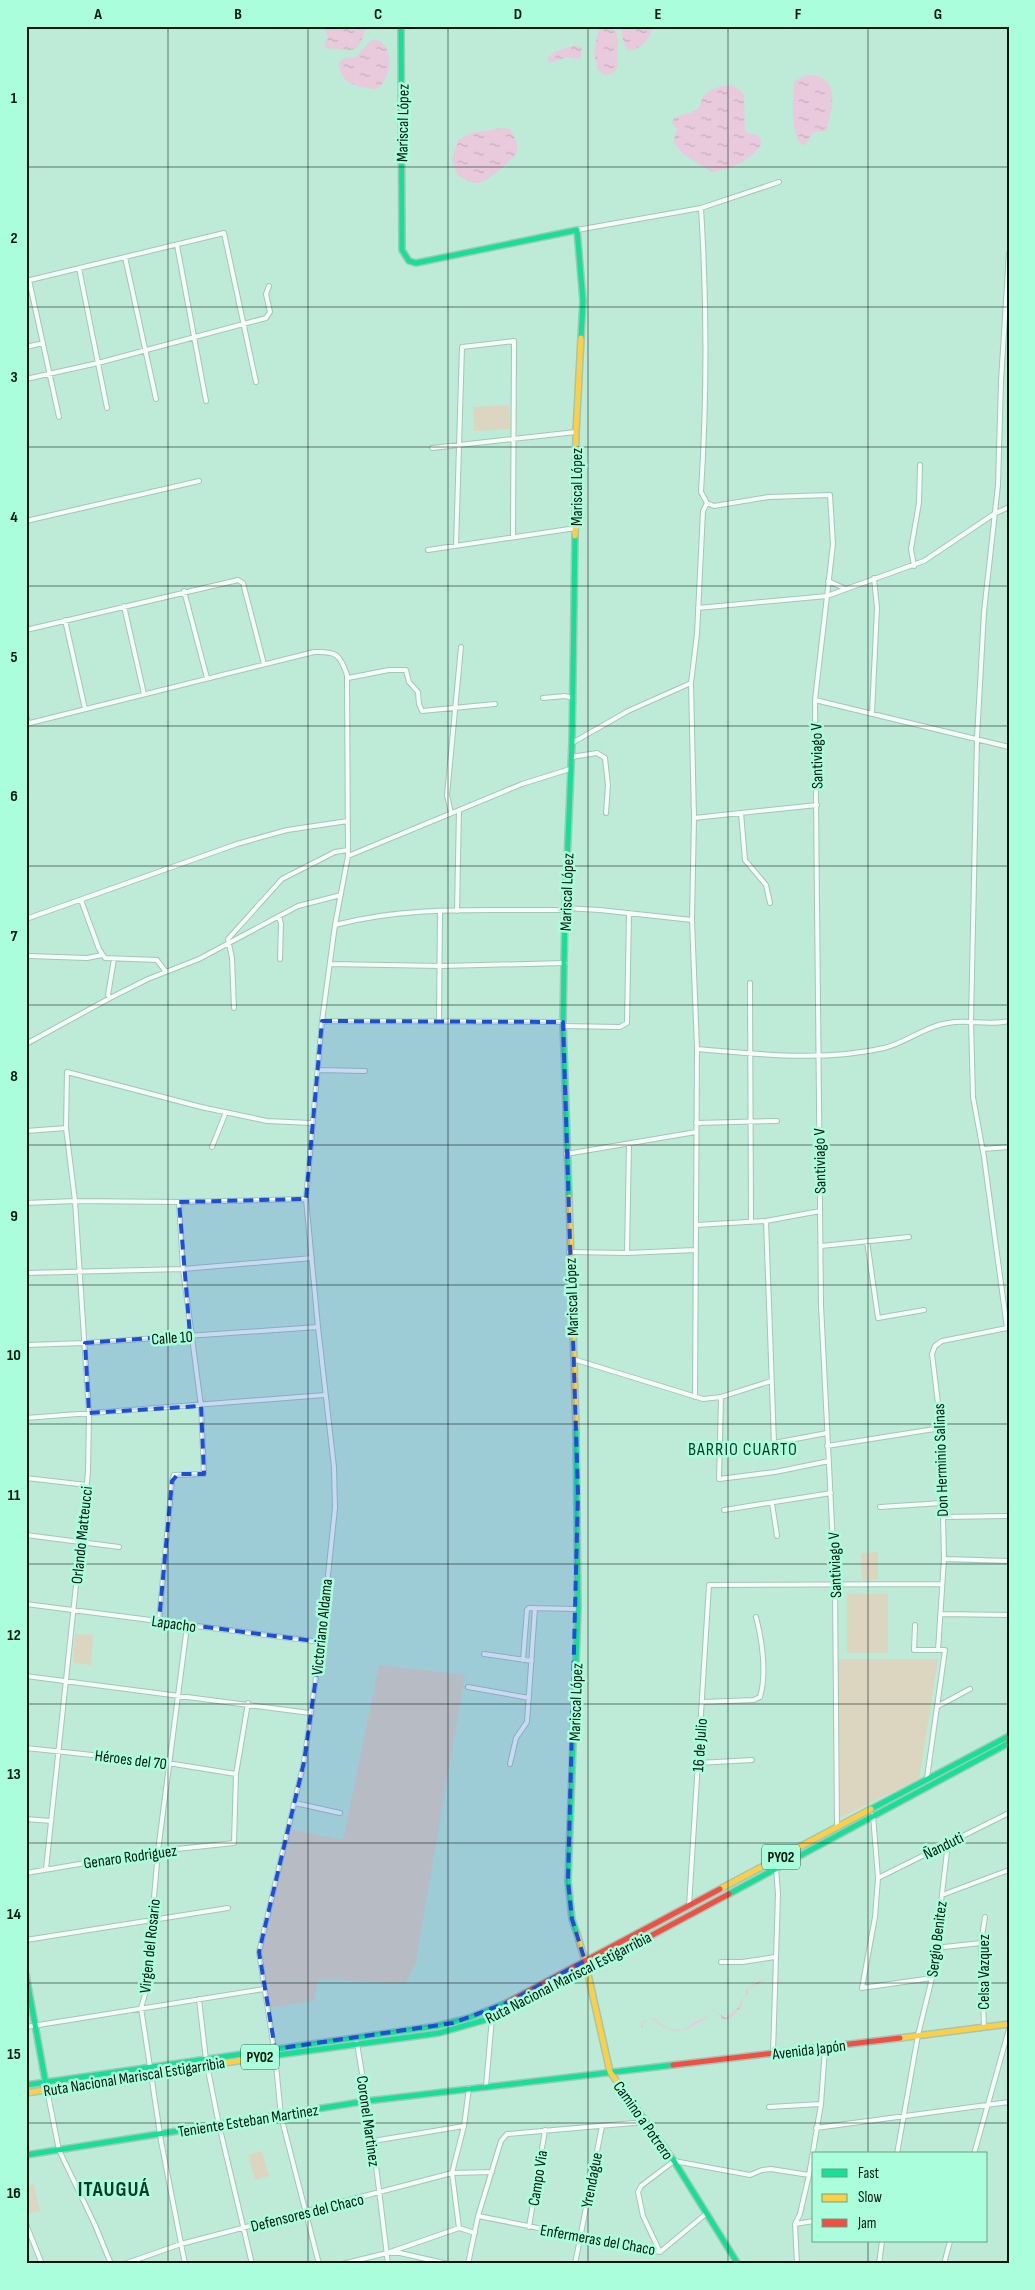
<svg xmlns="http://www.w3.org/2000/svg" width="1035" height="2290" font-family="'Sofia Sans Condensed',sans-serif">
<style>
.grass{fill:#dcd6c0}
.water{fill:url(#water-ripples)}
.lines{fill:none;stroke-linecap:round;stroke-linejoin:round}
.stream{stroke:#e8cadc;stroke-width:1}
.street-casing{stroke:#a2c6b7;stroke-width:6}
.fast-casing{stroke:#a2c6b7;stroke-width:8}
.slow-casing{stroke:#a2c6b7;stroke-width:8}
.jam-casing{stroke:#a2c6b7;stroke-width:8}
.street{stroke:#f5fcf9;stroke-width:4}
.fast{stroke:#16e098;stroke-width:5}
.slow{stroke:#ffcf43;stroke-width:5}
.jam{stroke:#f24e42;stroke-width:5}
.marked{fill:#1d4ed8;fill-opacity:0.2;stroke:#1d4ed8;stroke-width:4;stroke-dasharray:10 6;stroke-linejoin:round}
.grid{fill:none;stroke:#00170e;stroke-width:1;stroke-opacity:0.55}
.labels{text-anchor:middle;stroke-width:5;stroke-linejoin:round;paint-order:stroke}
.shield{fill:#aafedb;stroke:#335c4c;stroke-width:1}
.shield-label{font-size:15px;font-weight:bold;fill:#00170e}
.street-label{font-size:16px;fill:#00170e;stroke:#aafedb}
.neighbourhood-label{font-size:18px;letter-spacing:1px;fill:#093929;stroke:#aafedb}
.district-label{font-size:21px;font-weight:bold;letter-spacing:1px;fill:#093929;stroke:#aafedb}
.neatline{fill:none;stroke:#00170e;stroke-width:2}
.grid-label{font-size:16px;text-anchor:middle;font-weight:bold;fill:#00170e}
</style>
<defs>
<pattern id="water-ripples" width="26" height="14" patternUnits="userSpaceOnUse" patternTransform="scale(1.25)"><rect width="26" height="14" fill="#e8cadc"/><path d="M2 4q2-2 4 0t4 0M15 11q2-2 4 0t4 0" fill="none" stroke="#c5adbc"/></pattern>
</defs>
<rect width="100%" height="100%" fill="#bdebd8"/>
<path class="grass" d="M 509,405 L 510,429 L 474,431 L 473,407 Z
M 878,1552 L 878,1579 L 862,1580 L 861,1553 Z
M 847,1594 L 888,1594 L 888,1653 L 847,1653 Z
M 75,1634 L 93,1635 L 91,1665 L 73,1663 Z
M 938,1659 L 919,1779 L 840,1818 L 838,1659 Z
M 379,1665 L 465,1675 L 416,1961 L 406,1984 L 318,1979 L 314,2001 L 269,2008 L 260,1950 L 289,1829 L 343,1840 Z
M 262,2151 L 269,2176 L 255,2180 L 248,2155 Z
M 34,2184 L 40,2211 L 27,2214 L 26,2186 Z"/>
<path class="water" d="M 323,26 L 365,26 L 366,28 C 357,59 350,49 326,48 L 324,45 L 328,37 Z
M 604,26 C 620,26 619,42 617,54 C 617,61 620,69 613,73 C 612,74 606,75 605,75 L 598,70 L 594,53 L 598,31 Z
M 623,26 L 655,26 C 647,39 646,47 629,51 C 624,48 620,32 623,26 Z
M 374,39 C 396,43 393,80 376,89 C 359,88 339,84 339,63 L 342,59 L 356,57 L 368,43 Z
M 576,45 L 582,48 L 581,57 L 579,59 L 566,57 L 550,63 L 547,59 L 554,52 Z
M 806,75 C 841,74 833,105 827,129 L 825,131 L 813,132 L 809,140 L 803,146 C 790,137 792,95 795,81 Z
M 732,85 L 741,91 L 744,95 L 745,130 L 749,134 L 758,135 C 764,145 760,148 752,155 C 736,167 732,168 712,172 L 683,154 L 673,142 L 677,130 L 672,122 C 676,112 688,116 696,110 C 701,107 700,102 703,97 C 709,88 722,86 732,85 Z
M 503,128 L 510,129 C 514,135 518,144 517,151 C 515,158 486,183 478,183 C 471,184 463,178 457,175 L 452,159 L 458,140 L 470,133 Z
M 763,1979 L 772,1980 L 765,1980 L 748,1989 L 748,1994 L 742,2001 L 742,2006 L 729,2019 L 723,2019 L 717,2012 L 712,2011 L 706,2019 C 689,2025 686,2036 665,2028 C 659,2026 657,2021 651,2019 L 643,2023 L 641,2032 L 642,2022 L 653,2018 L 667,2028 L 682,2030 L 698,2020 L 705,2018 L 714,2010 L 726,2018 L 740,2006 L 740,2002 L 746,1995 L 745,1990 Z"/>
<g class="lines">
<path class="stream" d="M 778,1980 L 782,1981
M 595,2123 L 600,2123
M 601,2123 L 611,2122"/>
<g class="street-casing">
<path id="street" d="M 701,208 C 707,303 707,397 701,492 L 707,503 L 714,506 L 769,497 L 830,495 L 833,544 L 815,700 L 821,1305 L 835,1585 L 837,1827
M 577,230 L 701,208 L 779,182
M 177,245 L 206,401
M 125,257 L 156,399
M 79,268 L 107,408
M 29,280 L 59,417
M 26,281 L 224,233 L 256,382
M 26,347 L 43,343
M 26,379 L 98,363 L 266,318 L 270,312 L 266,294 L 269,286
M 432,448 L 576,432
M 26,521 L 199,481
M 456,546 L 462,347 L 514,341 L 513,537
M 428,550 L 576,528
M 914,566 L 911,549 L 919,503 L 920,465
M 828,581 L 846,589
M 184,591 L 207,678
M 124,606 L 144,694
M 698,608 L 827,596 L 924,561 L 994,514 L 1009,507
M 65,620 L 85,709
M 26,630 L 238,580 L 243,583 L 264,664
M 348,678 L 389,670 L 406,670 L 409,682 L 418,692 L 419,704 L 422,711 L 495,704
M 543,698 L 565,696 L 573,698
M 815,700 L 1009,747
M 872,714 L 877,608 L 874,578
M 26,716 L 28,723
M 26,724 L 314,652 C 336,651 340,654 347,675 L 348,856 L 335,925 L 322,1021 L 306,1199 L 318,1327 L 334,1467 L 335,1508 L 321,1642 L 304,1762 L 259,1952 L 275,2055 L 281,2116 L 319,2264
M 572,743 L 628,711 L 691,683
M 571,757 L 597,753 L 605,758 L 608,785 L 606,813
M 451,813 L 447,795 L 461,647
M 741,813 L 745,860 L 766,885 L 770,903
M 694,818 L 817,805
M 348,856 L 522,784 L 570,769
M 81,900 L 99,949 L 105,958 L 157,960 L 166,972
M 565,908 L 600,910 L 692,920
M 457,911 L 459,810
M 279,916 L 281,924 L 280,959
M 26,919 L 237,844 L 287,830 L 348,821
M 335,925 C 409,905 489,911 565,910
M 29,956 L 87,958 L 102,955
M 330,964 L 441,966 L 565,963
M 750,983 L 751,1222
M 110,998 L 108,995 L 114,959
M 234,1008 L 232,958 L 228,939 L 282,879 L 335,852 L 348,850
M 322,1021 L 563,1022
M 439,1021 L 440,912
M 563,1026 L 620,1027 L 627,1023 L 629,913
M 26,1044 L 110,998 L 148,979 L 199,959 L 298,906 L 341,895
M 697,1049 C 758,1054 823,1062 884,1048 C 906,1043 925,1026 948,1023 C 968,1019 989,1026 1009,1021
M 318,1070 L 365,1071
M 696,1123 L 777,1121
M 26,1131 L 66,1128
M 212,1147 L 226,1112
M 983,1149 L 1009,1147
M 566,1154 L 696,1132
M 26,1203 L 75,1201 L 179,1202 L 306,1199
M 766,1221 L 774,1443 L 827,1433
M 696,1225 L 766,1221 L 820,1211
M 867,1241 L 878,1318 L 924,1310
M 821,1246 L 909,1237
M 569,1252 L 627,1253 L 695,1250
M 627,1253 L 629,1144
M 26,1273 L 183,1269 L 312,1258
M 26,1345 L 85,1343 L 318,1327
M 573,1359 L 703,1399 L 721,1397 L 771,1381
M 695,1397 L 697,1049 L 692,920 L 694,818 L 691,683 L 697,634 L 703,511 L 707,503
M 721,1397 L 719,1479 L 775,1472 L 829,1461
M 26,1418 L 325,1395
M 827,1446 L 941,1428
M 26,1478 L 87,1485
M 772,1503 L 777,1536
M 880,1507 L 942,1503
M 724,1510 L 831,1493
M 943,1517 L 1009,1516
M 26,1535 L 119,1547
M 944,1559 L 1009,1561
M 26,1604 L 321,1642
M 942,1614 L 1009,1615
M 159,1621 L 172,1481 L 174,1475 L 204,1474 L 201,1406 L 183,1269 L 179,1202
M 915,1625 L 914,1650 L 945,1650 L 927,1778
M 938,1650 L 944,1559 L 941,1428 L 932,1354 L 935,1346 L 942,1341 L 1007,1328 L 984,1157 L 973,1097 L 971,1021 L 977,738 L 984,612 L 998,485 L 1001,381 L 1009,253
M 484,1654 L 532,1661
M 523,1660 L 527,1610 L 529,1608 L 578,1609
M 26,1676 L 310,1713
M 468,1687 L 529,1698
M 702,1702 L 754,1700 L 760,1697 C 767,1674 762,1639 756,1617
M 938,1706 L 970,1689
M 26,1748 L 168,1763 L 236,1774
M 698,1763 L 752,1760
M 510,1764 L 516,1738 L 527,1722 L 535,1608
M 295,1803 L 340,1813
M 873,1815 L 878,1878 L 875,1917 L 862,1988 L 932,1978
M 26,1819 L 51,1821
M 46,1869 L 88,1472 L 89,1413 L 75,1201 L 66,1128 L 67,1072 L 201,1107 L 267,1121 L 311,1123
M 26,1873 L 158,1851 L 234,1843 L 236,1774 L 248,1703
M 878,1878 L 1009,1813
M 942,1895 L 1009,1870
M 689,1906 L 709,1585 L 942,1584
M 26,1940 L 228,1908
M 935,1948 L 981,1943
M 721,1962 L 742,1962 L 775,1957
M 199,1999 L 206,2060
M 26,2027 L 264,1989
M 984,2027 L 981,1943 L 985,1917
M 357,2043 L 373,2141 L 388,2264
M 773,2053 L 778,1894 L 776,1868
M 207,2065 L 219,2125 L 252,2264
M 150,2067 L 141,2008 L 146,1991 L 158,1851 L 187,1626
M 151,2074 L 161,2141 L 185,2264
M 486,2086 L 492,2018
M 47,2090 L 59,2150 L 95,2225 L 111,2264
M 769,2107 L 821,2104
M 816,2128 L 1009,2102
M 373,2141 L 464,2126
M 897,2154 L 918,2035 L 932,1978 L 948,1843
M 974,2154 L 1009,2029
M 478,2216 L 660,2252 L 707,2213
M 26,2224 L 42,2264
M 795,2224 L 814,2221
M 529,2227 L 545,2130
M 459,2228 L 452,2173 L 464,2126 L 469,2088
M 390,2252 L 459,2228 L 475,2233
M 660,2252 L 643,2216 L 638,2192 L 641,2186 L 674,2161 L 750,2175 L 762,2170 L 771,2169 L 809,2175
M 124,2264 L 181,2244 L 452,2173 L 492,2172
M 342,2264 L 387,2253 L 400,2253 L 448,2264
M 468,2264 L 478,2216 L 501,2141 L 507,2134 L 645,2122
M 575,2264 L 602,2126
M 797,2264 L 795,2224 L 800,2214 L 809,2175 L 821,2104 L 825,2048
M 879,2264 L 882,2241
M 944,2264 L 950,2241"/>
</g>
<g class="fast-casing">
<path id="fast" d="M 401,26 L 402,250 L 409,261 L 416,263 L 577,230 L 583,301 L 581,338
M 569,1197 L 563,1022 L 565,910 L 572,743 L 575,536
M 576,1428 L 578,1609 L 568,1881 L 572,1919 L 577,1934
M 871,1809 L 1009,1736
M 729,1894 L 1009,1743
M 26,1975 L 46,2085
M 270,2056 L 439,2033 L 492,2018 L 615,1955
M 26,2085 L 437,2026 L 469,2018 L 506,2003
M 631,2101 L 674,2161 L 738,2264
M 26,2155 L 367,2101 L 673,2065"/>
</g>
<g class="slow-casing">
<path id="slow" d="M 575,536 L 576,432 L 581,338
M 569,1197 L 576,1428
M 720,1889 L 871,1809
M 577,1934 L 585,1961 L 610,2072 L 631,2101
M 900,2038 L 1009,2024
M 26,2093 L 270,2056"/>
</g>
<g class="jam-casing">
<path id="jam" d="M 615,1955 L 729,1894
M 506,2003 L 720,1889
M 673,2065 L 900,2038"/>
</g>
<use href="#street" class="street"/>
<use href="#fast" class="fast"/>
<use href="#slow" class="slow"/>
<use href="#jam" class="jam"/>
</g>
<path class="marked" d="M 322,1021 L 563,1022 L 578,1494 L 568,1881 L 572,1919 L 585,1961 L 509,2002 L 453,2023 L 275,2049 L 259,1952 L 304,1762 L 321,1642 L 159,1621 L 172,1481 L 178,1474 L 204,1474 L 201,1406 L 89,1413 L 85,1343 L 190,1335 L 179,1202 L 306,1199 Z"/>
<path class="grid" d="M 168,26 L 168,2264M 308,26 L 308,2264M 448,26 L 448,2264M 588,26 L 588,2264M 728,26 L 728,2264M 868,26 L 868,2154M 26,167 L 1009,167M 26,307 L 1009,307M 26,447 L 1009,447M 26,586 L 1009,586M 26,726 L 1009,726M 26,866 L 1009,866M 26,1005 L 1009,1005M 26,1145 L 1009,1145M 26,1285 L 1009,1285M 26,1424 L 1009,1424M 26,1564 L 1009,1564M 26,1704 L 1009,1704M 26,1843 L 1009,1843M 26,1983 L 1009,1983M 26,2123 L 1009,2123M 868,2241 L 868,2264"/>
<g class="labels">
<g class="shield">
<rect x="762" y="1844.5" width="38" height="25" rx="4"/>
<rect x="241" y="2044.5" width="38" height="25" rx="4"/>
</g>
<g class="shield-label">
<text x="781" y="1862">PY02</text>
<text x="260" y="2062">PY02</text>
</g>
<g class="street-label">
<text transform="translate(402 123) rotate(-89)" y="6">Mariscal López</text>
<text transform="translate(576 487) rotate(-90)" y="6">Mariscal López</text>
<text transform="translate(816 756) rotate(-91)" y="6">Santiviago V</text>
<text transform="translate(566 892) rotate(-88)" y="6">Mariscal López</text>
<text transform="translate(819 1161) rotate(-91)" y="6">Santiviago V</text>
<text transform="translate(571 1297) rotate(-92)" y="6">Mariscal López</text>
<text transform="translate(172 1337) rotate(-4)" y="6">Calle 10</text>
<text transform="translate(940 1460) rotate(-92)" y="6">Don Herminio Salinas</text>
<text transform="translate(81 1535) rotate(-84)" y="6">Orlando Matteucci</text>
<text transform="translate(834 1565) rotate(-92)" y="6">Santiviago V</text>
<text transform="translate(174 1623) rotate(8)" y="6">Lapacho</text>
<text transform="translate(321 1627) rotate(-84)" y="6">Victoriano Aldama</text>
<text transform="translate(575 1702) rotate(-88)" y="6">Mariscal López</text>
<text transform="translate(699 1745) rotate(-86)" y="6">16 de Julio</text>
<text transform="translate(131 1759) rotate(7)" y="6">Héroes del 70</text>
<text transform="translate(943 1845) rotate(-26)" y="6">Ñanduti</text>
<text transform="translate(130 1856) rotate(-8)" y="6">Genaro Rodriguez</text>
<text transform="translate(936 1939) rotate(-83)" y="6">Sergio Benitez</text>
<text transform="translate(149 1946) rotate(-84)" y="6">Virgen del Rosario</text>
<text transform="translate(983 1972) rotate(-90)" y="6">Celsa Vazquez</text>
<text transform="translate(568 1977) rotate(-27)" y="6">Ruta Nacional Mariscal Estigarribia</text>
<text transform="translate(809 2049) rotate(-7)" y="6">Avenida Japón</text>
<text transform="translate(134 2076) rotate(-9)" y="6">Ruta Nacional Mariscal Estigarribia</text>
<text transform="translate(248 2120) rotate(-9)" y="6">Teniente Esteban Martinez</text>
<text transform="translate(644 2120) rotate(55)" y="6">Camino a Potrero</text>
<text transform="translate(369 2121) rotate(82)" y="6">Coronel Martinez</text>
<text transform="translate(537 2178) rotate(-81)" y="6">Campo Via</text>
<text transform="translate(591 2180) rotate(-79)" y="6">Yrendague</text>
<text transform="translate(307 2212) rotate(-14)" y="6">Defensores del Chaco</text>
<text transform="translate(598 2239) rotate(10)" y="6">Enfermeras del Chaco</text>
</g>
<g class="neighbourhood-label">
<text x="743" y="1455">BARRIO CUARTO</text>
</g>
<g class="district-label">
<text x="114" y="2196">ITAUGUÁ</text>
</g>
</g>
<rect width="1035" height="2290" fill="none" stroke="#aafedb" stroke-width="55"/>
<rect x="812" y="2152" width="175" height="90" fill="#aafedb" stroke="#66a289"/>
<rect x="822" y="2169" width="25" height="8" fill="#16e098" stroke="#66a289"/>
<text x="858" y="2178" font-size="15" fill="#00170e">Fast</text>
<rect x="822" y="2194" width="25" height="8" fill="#ffcf43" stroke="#66a289"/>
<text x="858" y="2202" font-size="15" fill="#00170e">Slow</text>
<rect x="822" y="2219" width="25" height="8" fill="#f24e42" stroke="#66a289"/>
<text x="858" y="2228" font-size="15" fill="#00170e">Jam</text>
<rect x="28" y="28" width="980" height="2234" class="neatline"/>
<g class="grid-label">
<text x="98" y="19">A</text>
<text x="238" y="19">B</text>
<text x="378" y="19">C</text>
<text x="518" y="19">D</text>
<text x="658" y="19">E</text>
<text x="798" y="19">F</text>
<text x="938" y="19">G</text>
<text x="14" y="103">1</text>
<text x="14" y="243">2</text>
<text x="14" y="382">3</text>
<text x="14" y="522">4</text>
<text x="14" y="662">5</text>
<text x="14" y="801">6</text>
<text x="14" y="941">7</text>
<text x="14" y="1081">8</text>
<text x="14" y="1221">9</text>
<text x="14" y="1360">10</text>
<text x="14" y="1500">11</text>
<text x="14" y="1640">12</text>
<text x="14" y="1779">13</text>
<text x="14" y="1919">14</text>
<text x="14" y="2059">15</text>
<text x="14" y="2198">16</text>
</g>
</svg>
